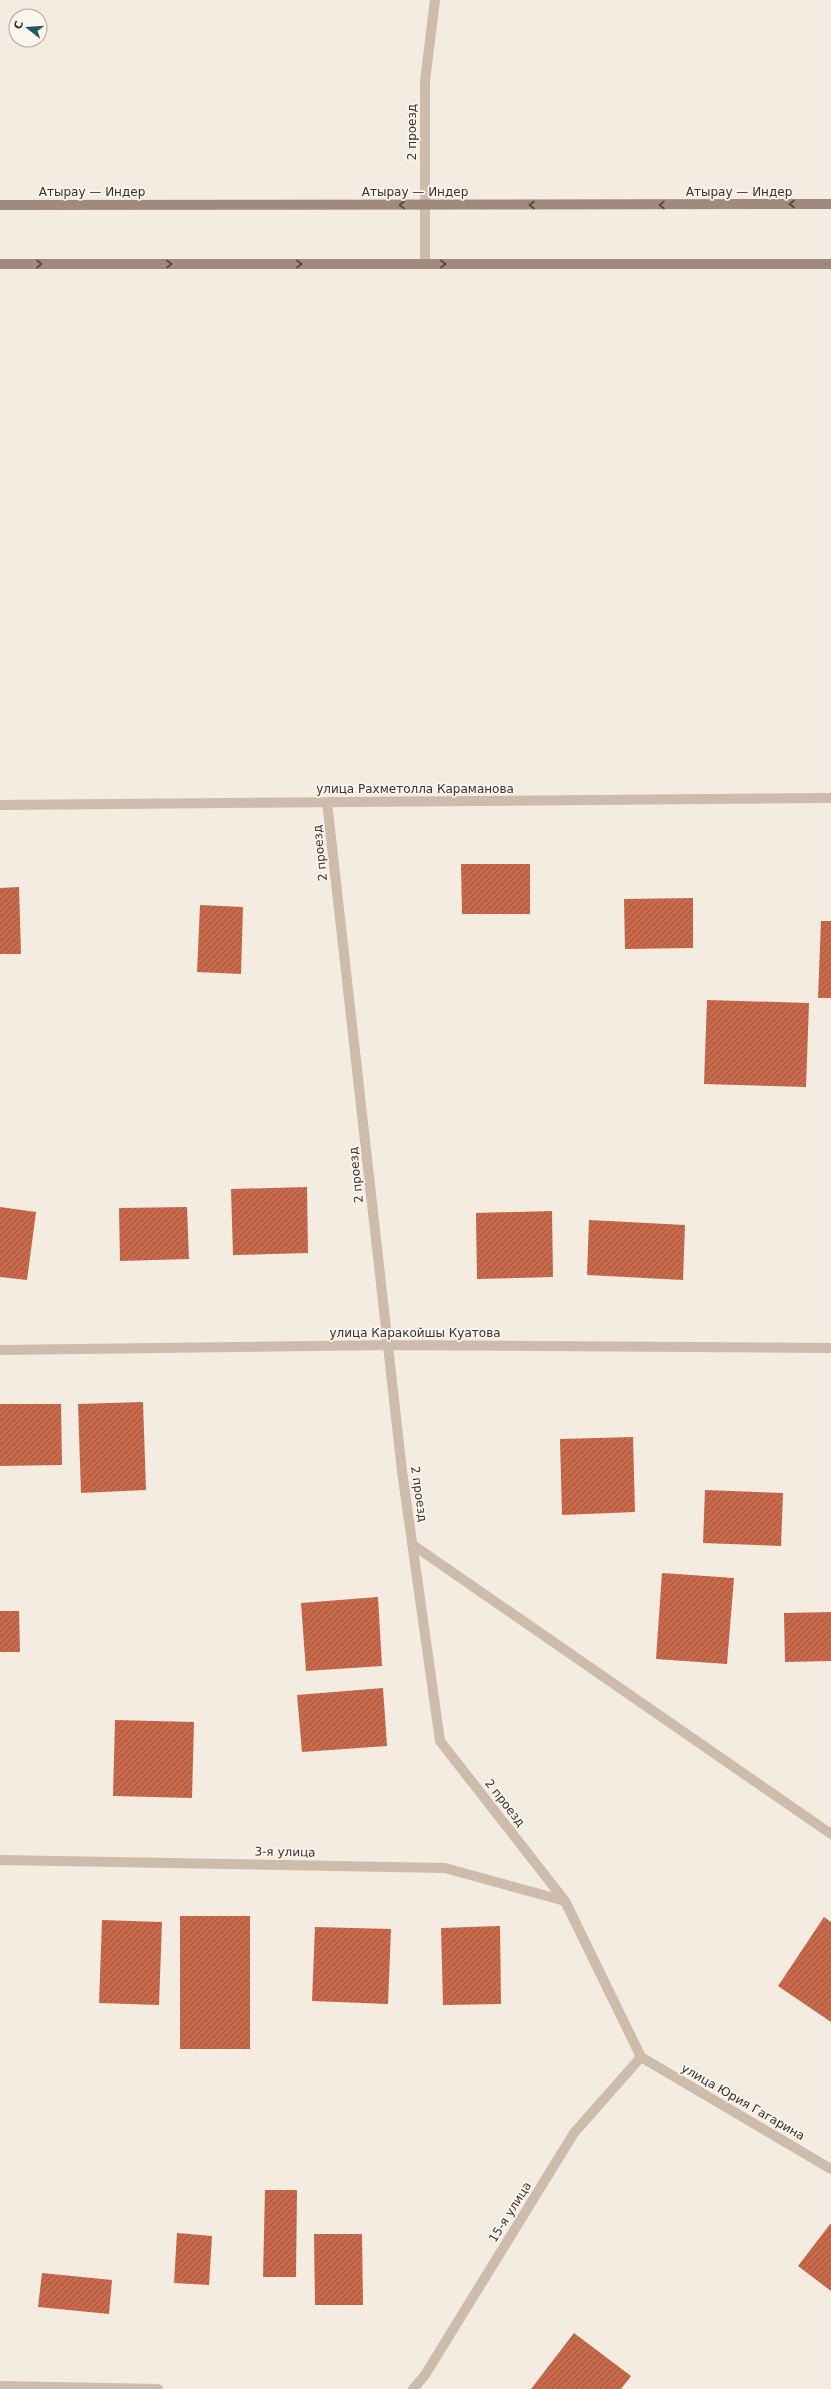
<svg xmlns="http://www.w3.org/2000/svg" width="831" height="2389" font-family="'DejaVu Sans',sans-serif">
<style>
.building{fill:url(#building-hatch)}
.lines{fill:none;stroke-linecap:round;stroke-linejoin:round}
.street{stroke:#cdbbac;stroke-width:10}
.secondary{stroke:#a18a7d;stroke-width:10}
.oneway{stroke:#544640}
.labels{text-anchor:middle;stroke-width:3.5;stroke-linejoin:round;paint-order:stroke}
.street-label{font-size:12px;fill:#3b302b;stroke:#fbf5ee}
</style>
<defs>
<pattern id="building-hatch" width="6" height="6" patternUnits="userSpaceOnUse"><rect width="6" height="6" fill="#c8694b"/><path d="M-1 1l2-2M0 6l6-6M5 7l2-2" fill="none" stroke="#a4573f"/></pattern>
</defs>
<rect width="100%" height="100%" fill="#f4ebe1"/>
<path class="building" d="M 461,864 L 530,864 L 530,914 L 462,914 Z
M 19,887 L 21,954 L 0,954 L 0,888 Z
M 693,898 L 693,948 L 625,949 L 624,899 Z
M 200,905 L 243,907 L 241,974 L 197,972 Z
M 821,921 L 831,921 L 831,998 L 818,998 Z
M 707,1000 L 809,1003 L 806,1087 L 704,1084 Z
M 307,1187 L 308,1253 L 233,1255 L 231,1189 Z
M 0,1207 L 36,1212 L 27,1280 L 0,1277 Z
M 187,1207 L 189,1259 L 120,1261 L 119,1208 Z
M 552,1211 L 553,1277 L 477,1279 L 476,1213 Z
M 589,1220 L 685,1225 L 683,1280 L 587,1275 Z
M 143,1402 L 146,1490 L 81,1493 L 78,1404 Z
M 0,1404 L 61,1404 L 62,1465 L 0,1466 Z
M 633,1437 L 635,1512 L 562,1515 L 560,1439 Z
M 705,1490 L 783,1493 L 781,1546 L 703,1543 Z
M 662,1573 L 734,1578 L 727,1664 L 656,1659 Z
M 378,1597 L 382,1666 L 306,1671 L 301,1603 Z
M 0,1611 L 19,1611 L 20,1652 L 0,1652 Z
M 831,1612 L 831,1661 L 785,1662 L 784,1613 Z
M 383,1688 L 387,1746 L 302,1752 L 297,1695 Z
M 115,1720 L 194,1722 L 192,1798 L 113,1796 Z
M 180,1916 L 250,1916 L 250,2049 L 180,2049 Z
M 824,1917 L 831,1922 L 831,2022 L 778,1986 Z
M 102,1920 L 162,1922 L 159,2005 L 99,2003 Z
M 500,1926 L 501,2004 L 443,2005 L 441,1928 Z
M 315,1927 L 391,1929 L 388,2004 L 312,2001 Z
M 265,2190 L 297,2190 L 296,2277 L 263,2277 Z
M 831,2223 L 831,2291 L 798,2266 Z
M 177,2233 L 212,2236 L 209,2285 L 174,2283 Z
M 314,2234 L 362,2234 L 363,2305 L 315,2305 Z
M 42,2273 L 112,2280 L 109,2314 L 38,2307 Z
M 574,2333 L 631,2376 L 621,2389 L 531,2389 Z"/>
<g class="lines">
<path class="street" d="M 425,264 L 425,81 L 435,0
M 327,802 L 402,1471 L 440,1741 L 565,1901 L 641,2057
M 0,805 L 831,798
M 0,1350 L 388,1345 L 831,1348
M 413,1545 L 831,1834
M 0,1860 L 445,1868 L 565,1901
M 641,2057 L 831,2169
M 0,2386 L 158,2389
M 413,2389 L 425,2375 L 574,2133 L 641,2057"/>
<path class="secondary" d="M 0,205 L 831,204
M 0,264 L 831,264"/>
</g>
<defs><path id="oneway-chevron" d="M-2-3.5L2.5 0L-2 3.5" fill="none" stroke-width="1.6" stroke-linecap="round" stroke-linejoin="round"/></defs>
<g class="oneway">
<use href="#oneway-chevron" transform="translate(792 204) rotate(180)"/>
<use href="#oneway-chevron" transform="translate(402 205) rotate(-180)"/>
<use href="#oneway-chevron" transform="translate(532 205) rotate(180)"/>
<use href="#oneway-chevron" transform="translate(662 205) rotate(180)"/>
<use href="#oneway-chevron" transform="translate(39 264)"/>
<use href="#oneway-chevron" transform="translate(169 264)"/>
<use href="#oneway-chevron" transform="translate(299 264)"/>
<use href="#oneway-chevron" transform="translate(443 264)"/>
</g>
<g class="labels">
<g class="street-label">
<text transform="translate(412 132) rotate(-90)" y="4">2 проезд</text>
<text x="92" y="196">Атырау — Индер</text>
<text x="415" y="196">Атырау — Индер</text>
<text x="739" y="196">Атырау — Индер</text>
<text x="415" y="793">улица Рахметолла Караманова</text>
<text transform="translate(320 853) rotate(-96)" y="4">2 проезд</text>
<text transform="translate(356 1175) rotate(-96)" y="4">2 проезд</text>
<text x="415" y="1337">улица Каракойшы Куатова</text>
<text transform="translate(419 1494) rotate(82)" y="4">2 проезд</text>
<text transform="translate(505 1803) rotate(52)" y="4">2 проезд</text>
<text transform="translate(285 1852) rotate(1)" y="4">3-я улица</text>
<text transform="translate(743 2102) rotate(30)" y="4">улица Юрия Гагарина</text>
<text transform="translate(510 2212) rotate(-58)" y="4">15-я улица</text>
</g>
</g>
<g transform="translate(28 28) rotate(287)"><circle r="19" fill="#fbf5ee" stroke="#aea6a0"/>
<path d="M0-3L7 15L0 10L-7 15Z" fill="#1f5a5e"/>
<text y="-6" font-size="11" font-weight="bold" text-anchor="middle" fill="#3b302b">С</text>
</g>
</svg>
